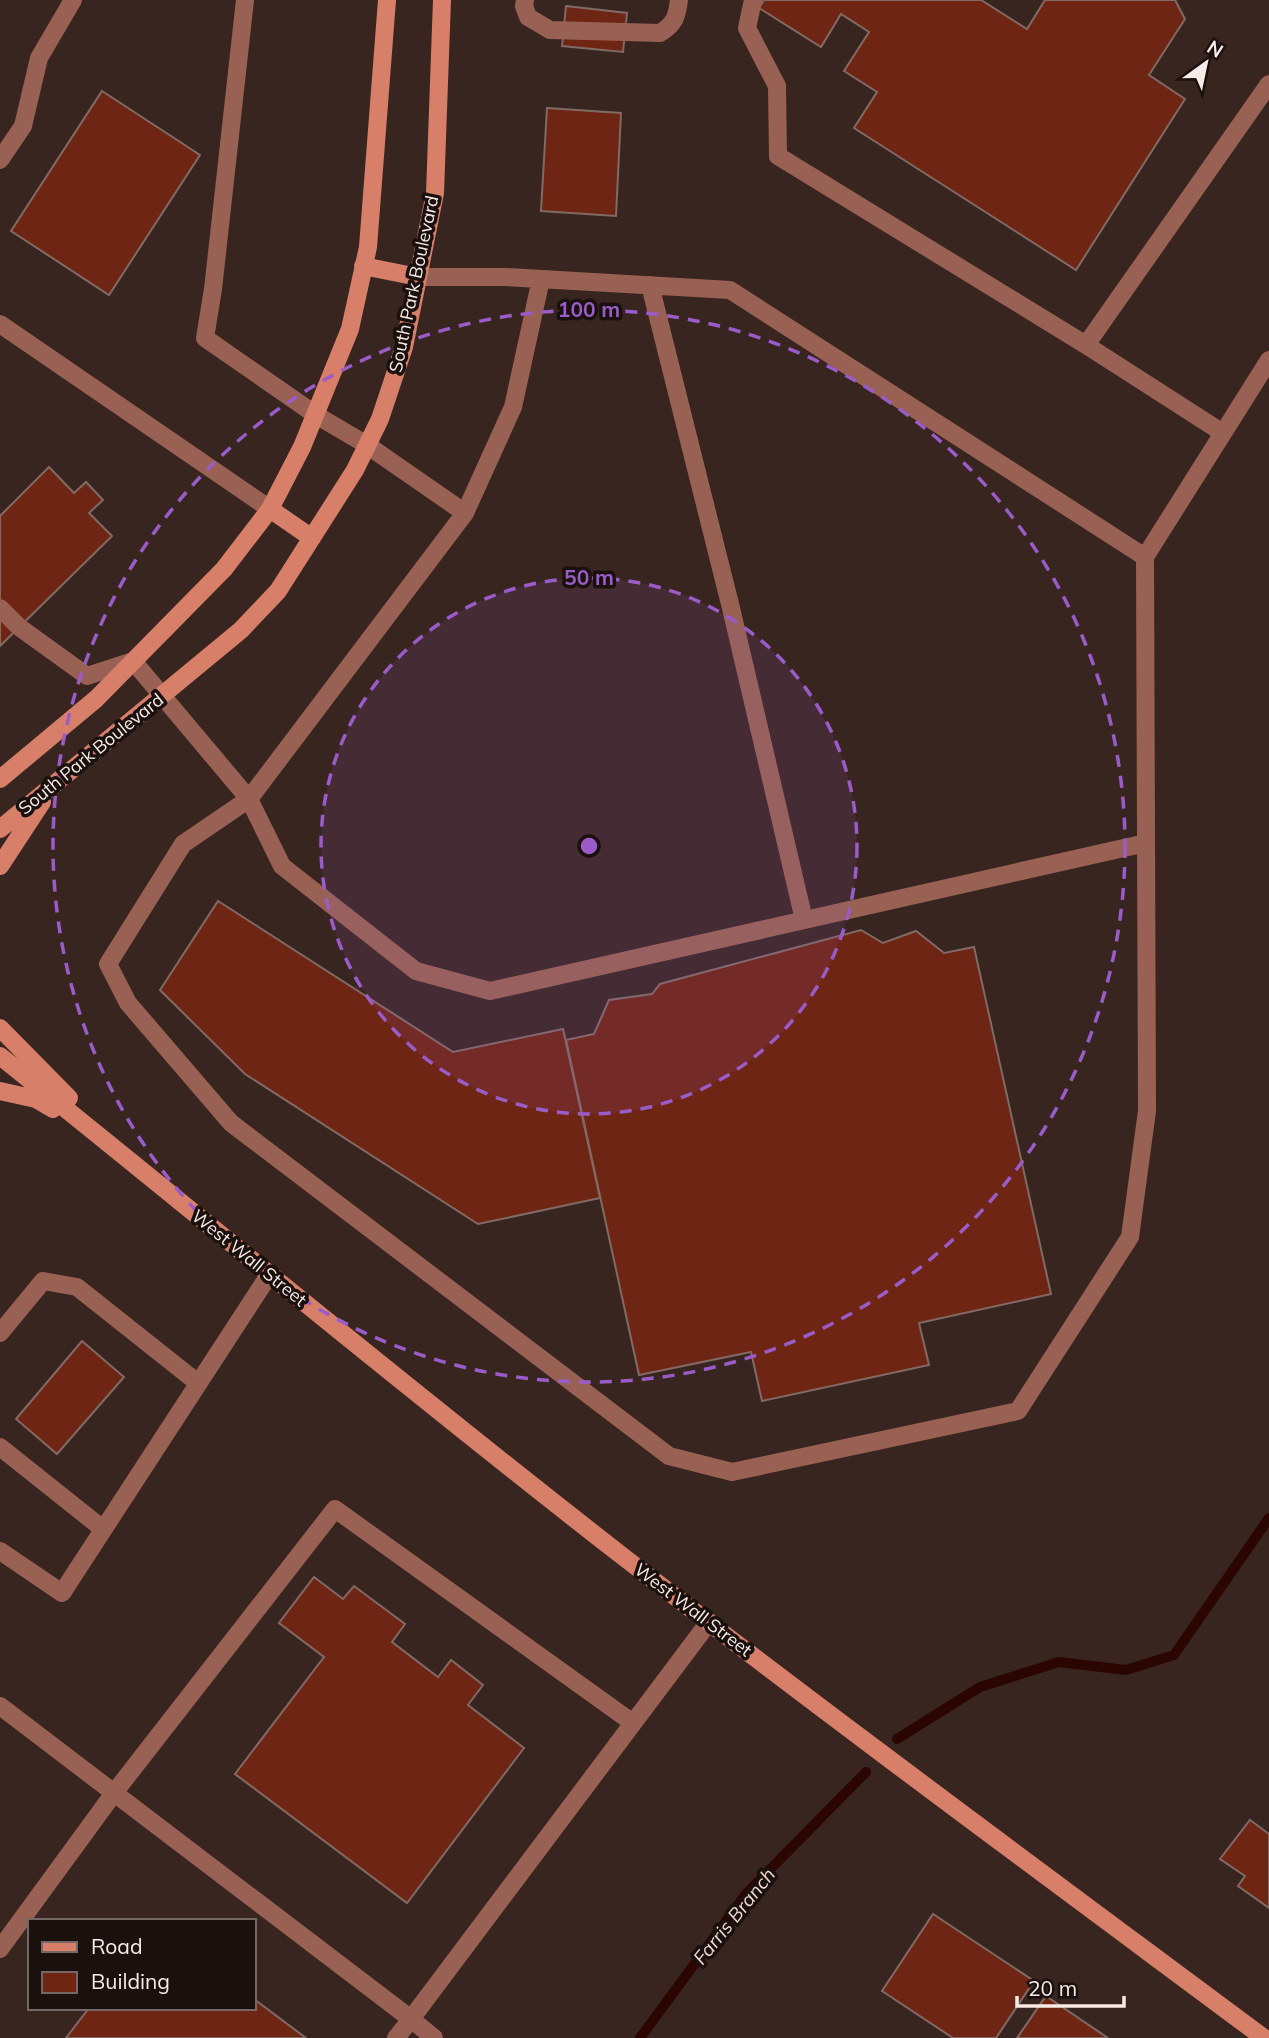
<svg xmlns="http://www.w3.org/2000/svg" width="1269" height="2038" font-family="Mulish,sans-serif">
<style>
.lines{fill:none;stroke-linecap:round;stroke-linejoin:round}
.stream{stroke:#2b0500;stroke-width:10}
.building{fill:#6f2513;stroke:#816a64;stroke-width:2}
.lane{stroke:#996153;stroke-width:18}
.secondary{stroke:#d77f69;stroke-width:18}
.ring{fill:none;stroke:#9a5cc9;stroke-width:3.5;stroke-dasharray:12 9}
.labels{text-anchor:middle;stroke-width:7;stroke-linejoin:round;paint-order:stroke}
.street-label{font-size:18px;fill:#f8eae7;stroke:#1a110f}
.water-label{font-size:19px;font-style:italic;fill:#f0d8d2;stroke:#1a110f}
.centre{fill:#9a5cc9;stroke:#1a110f;stroke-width:3.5}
.ring-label{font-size:21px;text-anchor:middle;font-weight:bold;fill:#9a5cc9;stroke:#1a110f;stroke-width:7;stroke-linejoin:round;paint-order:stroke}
</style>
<rect width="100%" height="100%" fill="#392520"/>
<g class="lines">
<path class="stream" d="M 897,1739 L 980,1687 L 1059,1662 L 1126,1670 L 1174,1655 L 1269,1518
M 640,2038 L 746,1894 L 866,1772"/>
</g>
<path class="building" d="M 764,0 L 981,0 L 1027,29 L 1045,0 L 1175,0 L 1185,19 L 1149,75 L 1185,99 L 1076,270 L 854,128 L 877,92 L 844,71 L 869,32 L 841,14 L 821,47 L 759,8 Z
M 566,6 L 627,13 L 623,52 L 562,46 Z
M 102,91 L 200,155 L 109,295 L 11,231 Z
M 547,108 L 621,113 L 616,216 L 541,211 Z
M 49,467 L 74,493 L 86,482 L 103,500 L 89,513 L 112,536 L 0,646 L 0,516 Z
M 218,901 L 453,1052 L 563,1029 L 600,1198 L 478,1224 L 245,1074 L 160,990 Z
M 861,930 L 883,943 L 916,931 L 944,953 L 974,947 L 1051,1294 L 919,1323 L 929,1365 L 762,1401 L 751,1352 L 639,1375 L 566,1040 L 594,1034 L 609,1000 L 652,994 L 660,984 Z
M 82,1341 L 124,1377 L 57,1454 L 16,1419 Z
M 314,1577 L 343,1599 L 354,1586 L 405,1624 L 392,1642 L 438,1677 L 451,1660 L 483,1685 L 468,1705 L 524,1748 L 407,1903 L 235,1774 L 324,1657 L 279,1623 Z
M 1250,1820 L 1269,1834 L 1269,1908 L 1238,1886 L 1245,1876 L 1220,1859 Z
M 933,1914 L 1034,1981 L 996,2038 L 953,2038 L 882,1991 Z
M 1046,1996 L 1108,2038 L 1017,2038 Z
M 254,1999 L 306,2038 L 66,2038 L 89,2008 L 254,2008 Z"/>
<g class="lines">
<path class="lane" d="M 245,0 L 213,289 L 205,338 L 316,415 L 367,445 L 465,513 L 249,799 L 183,844 L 108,964 L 128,1003 L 231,1123 L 669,1456 L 732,1472 L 1018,1411 L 1130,1237 L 1147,1111 L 1145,557 L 1269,360
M 525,0 L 524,6 L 528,17 L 550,30 L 660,33 C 675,24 677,16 679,0
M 753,0 L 747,28 L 777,86 L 778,156 L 1086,345 L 1269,84
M 0,160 L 23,126 L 39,58 L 73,0
M 418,277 L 506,277 L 730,290 L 1145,557
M 650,285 L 731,608 L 804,920
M 0,324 L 270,509
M 1086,345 L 1223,433
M 465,513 L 513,407 L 541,279
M 0,608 L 19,627 L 87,676 L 133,661 L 249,799 L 282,866 L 416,971 L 490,991 L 1146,843
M 0,1333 L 43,1281 L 77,1287 L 198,1383
M 0,1447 L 103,1529
M 0,1551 L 62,1593 L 269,1275
M 0,1706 L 411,2019 L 396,2038
M 0,1949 L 114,1793 L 335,1509 L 633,1723
M 434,2038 L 411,2019 L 709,1622"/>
<path class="secondary" d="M 363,266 L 418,277
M 270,509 L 312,538
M 0,779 L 96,699 L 224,569 L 270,509 L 302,447 L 350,329 L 368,247 L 387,0
M 0,829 L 241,630 L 278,591 L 355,470 L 380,419 L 404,347 L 435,193 L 442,0
M 0,866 L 42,802
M 0,1028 L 69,1098
M 0,1056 C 207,1222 411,1392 621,1555 C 833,1719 1049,1878 1264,2038
M 0,1091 L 36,1099 L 53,1109"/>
</g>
<circle cx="589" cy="846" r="268" fill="#9a5cc9" fill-opacity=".12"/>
<g class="ring">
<circle cx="589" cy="846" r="268"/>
<circle cx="589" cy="846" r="536"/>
</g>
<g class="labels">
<g class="street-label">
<text transform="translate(414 284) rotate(-78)" y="6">South Park Boulevard</text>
<text transform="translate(91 754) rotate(-39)" y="6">South Park Boulevard</text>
<text transform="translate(249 1258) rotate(39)" y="6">West Wall Street</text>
<text transform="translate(693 1610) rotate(37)" y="6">West Wall Street</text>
</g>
<g class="water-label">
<text transform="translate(734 1916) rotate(-51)" y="7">Farris Branch</text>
</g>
</g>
<circle cx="589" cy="846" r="10" class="centre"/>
<g class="ring-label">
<text x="589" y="317">100 m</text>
<text x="589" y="585">50 m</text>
</g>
<rect x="28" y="1919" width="228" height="91" fill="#1a110f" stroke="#736865" stroke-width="2"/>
<rect x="42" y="1942" width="35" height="10" fill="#d77f69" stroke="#736865" stroke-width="2"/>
<text x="91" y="1954" font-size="21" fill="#f8eae7">Road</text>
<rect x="42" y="1972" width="35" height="21" fill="#6f2513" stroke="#736865" stroke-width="2"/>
<text x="91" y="1989" font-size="21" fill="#f8eae7">Building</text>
<g transform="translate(1206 63) rotate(33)" stroke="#1a110f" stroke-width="5" paint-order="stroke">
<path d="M0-5L12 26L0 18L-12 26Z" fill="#f8eae7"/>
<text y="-10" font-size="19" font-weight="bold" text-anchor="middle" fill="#f8eae7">N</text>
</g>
<path d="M1017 1996v10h107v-10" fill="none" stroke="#f8eae7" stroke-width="3.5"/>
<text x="1028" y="1996" font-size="21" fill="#f8eae7" stroke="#1a110f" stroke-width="5" paint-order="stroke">20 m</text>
</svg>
